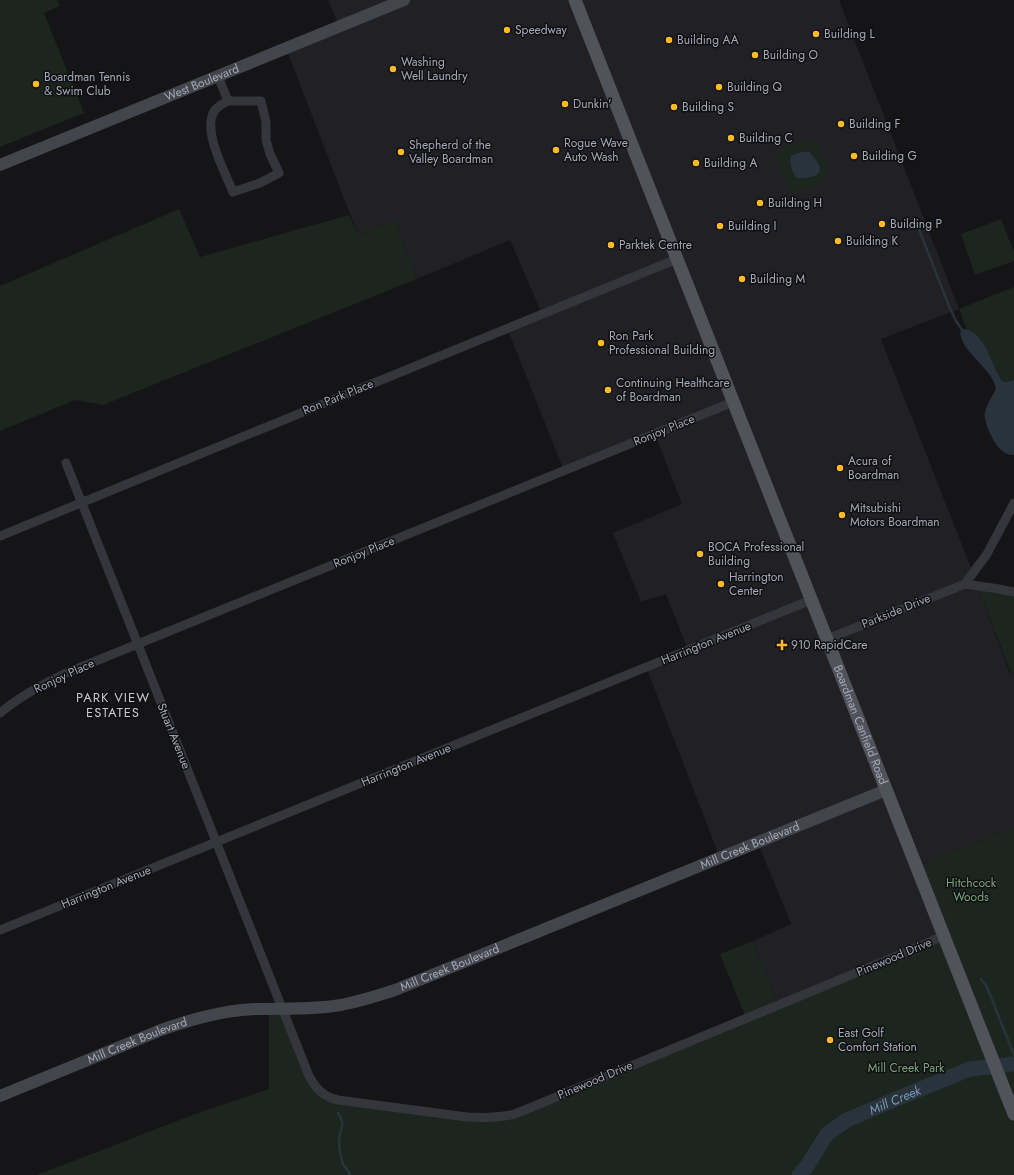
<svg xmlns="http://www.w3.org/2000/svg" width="1014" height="1175" font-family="Jost,sans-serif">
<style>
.built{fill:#212024}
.green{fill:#1c251e}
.water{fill:#29333c}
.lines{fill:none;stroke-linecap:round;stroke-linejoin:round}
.stream{stroke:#29333c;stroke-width:2.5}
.river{stroke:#29333c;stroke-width:15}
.street{stroke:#35363c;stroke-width:9}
.secondary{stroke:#43454c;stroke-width:12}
.primary{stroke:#51535b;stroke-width:13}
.poi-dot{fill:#ffbb24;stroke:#101012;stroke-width:1.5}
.labels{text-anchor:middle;stroke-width:3;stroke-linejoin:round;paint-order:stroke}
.poi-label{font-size:12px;fill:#a5aab8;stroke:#101012;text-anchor:start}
.street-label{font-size:12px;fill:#a5aab8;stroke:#101012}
.park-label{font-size:12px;fill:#7aa57e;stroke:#101012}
.neighbourhood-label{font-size:13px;letter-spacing:1px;fill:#c6cad4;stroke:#101012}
.water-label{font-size:13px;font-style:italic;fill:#7898b7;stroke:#101012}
</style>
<rect width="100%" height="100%" fill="#151417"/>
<path class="built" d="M 328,0 L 839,0 L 959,309 L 881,339 L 973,573 L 965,584 L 977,586 L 1010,673 L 1014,672 L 1014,827 L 916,866 L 943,936 L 778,1005 L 753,941 L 791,924 L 758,843 L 720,858 L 646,667 L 688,650 L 666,594 L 641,602 L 613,533 L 682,504 L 655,434 L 564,471 L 507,328 L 542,314 L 510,240 L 417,279 L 395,220 L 358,235 L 286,48 L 339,26 Z"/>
<path class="green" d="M 0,0 L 57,0 L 60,6 L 44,13 L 84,113 L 0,147 Z
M 810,139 C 819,145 820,148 824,159 C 825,162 828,167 829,170 C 829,187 803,190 792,193 L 774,155 L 776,152 L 779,149 Z
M 179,209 L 200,257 L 349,215 L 358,235 L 395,220 L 417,279 L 103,405 L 75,400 L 0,431 L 0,286 Z
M 1001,219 L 1014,252 L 1014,261 L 975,275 L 961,234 Z
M 1014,287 L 1014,380 L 1007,383 L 1003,382 L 1001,379 C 993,365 983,335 967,330 L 959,309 Z
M 977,586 L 1014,592 L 1014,672 L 1011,673 Z
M 1014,827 L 1014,1175 L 37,1175 L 195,1114 L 269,1089 L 269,1009 L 283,1008 L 300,1055 L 327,1096 L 501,1117 L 746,1018 L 720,954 L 753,941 L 778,1005 L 943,936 L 916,866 Z"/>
<path class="water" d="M 801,152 L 809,152 C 828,171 821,179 796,178 C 792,171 789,164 791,156 Z
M 965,329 C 968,330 971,331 974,333 C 989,345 992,367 1003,382 L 1007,382 L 1014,380 L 1014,455 C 1009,455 1004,453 1000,449 C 993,442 983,422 985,412 C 987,403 993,396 996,388 C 991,367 963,354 960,333 L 962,330 Z"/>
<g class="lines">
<path class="stream" d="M 918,227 L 949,306 L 956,321 L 962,330
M 981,979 L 987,987 L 1014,1055
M 338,1113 C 347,1128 339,1128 339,1141 C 339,1148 341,1158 343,1164 C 345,1168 349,1170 350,1175"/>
<path class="river" id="s1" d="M 799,1175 L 807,1166 L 827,1134 L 847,1120 L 908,1094 L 970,1069 L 1014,1064"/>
<path class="street" d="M 218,76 L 228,101 L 261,101 L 266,122 L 266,140 L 270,154 L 279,173 L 260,183 L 233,192 C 225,172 201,129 215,110 C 218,106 224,103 228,101
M 66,463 L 309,1076 C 316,1089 324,1097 338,1100 L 467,1117 C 484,1118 498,1118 515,1114 L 904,953 L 943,936
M 0,536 L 677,259
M 965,584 L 978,566 L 987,554 L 1014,503
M 965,584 L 999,589 L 1014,592
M 827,639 L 965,584
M 0,713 C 19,697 41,685 64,674 L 733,402
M 0,930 L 811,600"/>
<g class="secondary">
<path id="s2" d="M 0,165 L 404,0"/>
<path id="s3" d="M 0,1096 L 161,1030 C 192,1019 223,1010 256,1009 C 284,1008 313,1010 341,1005 C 360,1001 377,996 395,990 L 886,790"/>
</g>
<path class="primary" id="s4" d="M 575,0 L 1014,1114"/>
</g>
<g class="poi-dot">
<circle cx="507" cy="30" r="4"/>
<circle cx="816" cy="34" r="4"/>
<circle cx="669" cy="40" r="4"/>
<circle cx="755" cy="55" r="4"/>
<circle cx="393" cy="69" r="4"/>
<circle cx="36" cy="84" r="4"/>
<circle cx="719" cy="87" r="4"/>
<circle cx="565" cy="104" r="4"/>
<circle cx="674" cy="107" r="4"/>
<circle cx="841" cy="124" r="4"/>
<circle cx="731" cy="138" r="4"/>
<circle cx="556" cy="150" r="4"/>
<circle cx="401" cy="152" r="4"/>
<circle cx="854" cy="156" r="4"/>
<circle cx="696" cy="163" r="4"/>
<circle cx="760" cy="203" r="4"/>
<circle cx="882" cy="224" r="4"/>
<circle cx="720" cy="226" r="4"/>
<circle cx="838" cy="241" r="4"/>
<circle cx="611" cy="245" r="4"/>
<circle cx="742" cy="279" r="4"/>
<circle cx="601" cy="343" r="4"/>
<circle cx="608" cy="390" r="4"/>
<circle cx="840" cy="468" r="4"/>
<circle cx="842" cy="515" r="4"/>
<circle cx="700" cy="554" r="4"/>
<circle cx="721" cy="584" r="4"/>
<path d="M780 639h4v4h4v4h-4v4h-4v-4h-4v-4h4z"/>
<circle cx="830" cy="1040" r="4"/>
</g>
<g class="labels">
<g class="poi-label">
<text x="515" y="34">Speedway</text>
<text x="824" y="38">Building L</text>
<text x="677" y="44">Building AA</text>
<text x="763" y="59">Building O</text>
<text x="401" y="66">Washing<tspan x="401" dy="14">Well Laundry</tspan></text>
<text x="44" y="81">Boardman Tennis<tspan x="44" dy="14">&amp; Swim Club</tspan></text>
<text x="727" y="91">Building Q</text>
<text x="573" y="108">Dunkin'</text>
<text x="682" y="111">Building S</text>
<text x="849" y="128">Building F</text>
<text x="739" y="142">Building C</text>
<text x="564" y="147">Rogue Wave<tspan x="564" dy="14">Auto Wash</tspan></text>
<text x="409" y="149">Shepherd of the<tspan x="409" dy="14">Valley Boardman</tspan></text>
<text x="862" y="160">Building G</text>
<text x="704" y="167">Building A</text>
<text x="768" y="207">Building H</text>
<text x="890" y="228">Building P</text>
<text x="728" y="230">Building I</text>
<text x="846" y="245">Building K</text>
<text x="619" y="249">Parktek Centre</text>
<text x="750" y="283">Building M</text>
<text x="609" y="340">Ron Park<tspan x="609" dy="14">Professional Building</tspan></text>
<text x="616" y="387">Continuing Healthcare<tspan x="616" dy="14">of Boardman</tspan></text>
<text x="848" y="465">Acura of<tspan x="848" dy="14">Boardman</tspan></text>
<text x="850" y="512">Mitsubishi<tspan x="850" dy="14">Motors Boardman</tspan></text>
<text x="708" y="551">BOCA Professional<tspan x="708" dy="14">Building</tspan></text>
<text x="729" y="581">Harrington<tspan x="729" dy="14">Center</tspan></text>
<text x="791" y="649">910 RapidCare</text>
<text x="838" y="1037">East Golf<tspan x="838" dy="14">Comfort Station</tspan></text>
</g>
<g class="street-label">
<text dy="4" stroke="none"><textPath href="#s2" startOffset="218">West Boulevard</textPath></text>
<text transform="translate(338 397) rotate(-22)" y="4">Ron Park Place</text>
<text transform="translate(664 430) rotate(-22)" y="4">Ronjoy Place</text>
<text transform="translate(364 552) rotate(-22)" y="4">Ronjoy Place</text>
<text transform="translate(896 611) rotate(-22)" y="4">Parkside Drive</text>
<text transform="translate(706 643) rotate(-22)" y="4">Harrington Avenue</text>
<text transform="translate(64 676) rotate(-25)" y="4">Ronjoy Place</text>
<text dy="4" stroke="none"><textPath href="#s4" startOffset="779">Boardman Canfield Road</textPath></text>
<text transform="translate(174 736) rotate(68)" y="4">Stuart Avenue</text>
<text transform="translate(406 765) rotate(-22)" y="4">Harrington Avenue</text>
<text dy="4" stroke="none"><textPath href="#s3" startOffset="796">Mill Creek Boulevard</textPath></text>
<text transform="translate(106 887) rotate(-22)" y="4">Harrington Avenue</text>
<text transform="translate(894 957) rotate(-23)" y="4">Pinewood Drive</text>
<text dy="4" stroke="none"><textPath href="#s3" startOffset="472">Mill Creek Boulevard</textPath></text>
<text dy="4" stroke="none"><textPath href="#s3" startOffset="148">Mill Creek Boulevard</textPath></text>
<text transform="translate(595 1080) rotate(-23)" y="4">Pinewood Drive</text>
</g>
<g class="park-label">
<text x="971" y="887">Hitchcock<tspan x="971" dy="14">Woods</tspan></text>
<text x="906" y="1072">Mill Creek Park</text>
</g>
<g class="neighbourhood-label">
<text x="113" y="702">PARK VIEW<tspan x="113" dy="15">ESTATES</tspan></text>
</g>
<g class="water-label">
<text dy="5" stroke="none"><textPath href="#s1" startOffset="126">Mill Creek</textPath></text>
</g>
</g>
</svg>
